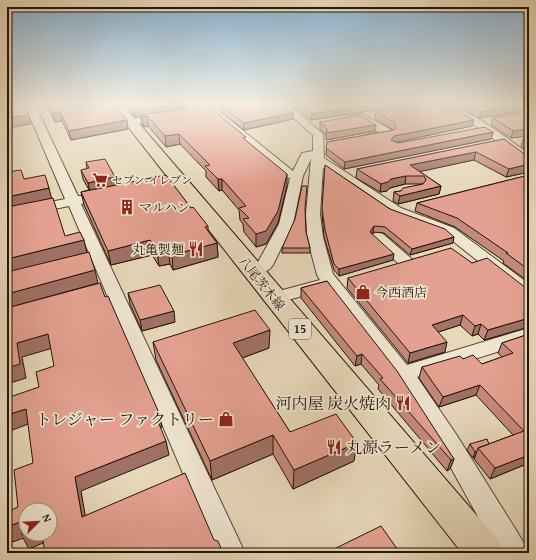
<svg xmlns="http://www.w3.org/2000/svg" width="536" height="560" font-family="'Gentium Book Plus','Noto Serif JP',serif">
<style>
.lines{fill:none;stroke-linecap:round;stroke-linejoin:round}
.minor-casing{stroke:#554533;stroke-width:2}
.major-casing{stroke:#241406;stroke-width:2}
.minor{fill:#efe6d2;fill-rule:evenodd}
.major{fill:#e7d8ba;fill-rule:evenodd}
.wall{fill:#c48a7d;stroke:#241406}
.shaded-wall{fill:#a07166;stroke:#241406}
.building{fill:#e4a191;stroke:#241406}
.labels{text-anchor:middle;stroke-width:3.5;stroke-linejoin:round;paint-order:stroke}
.far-poi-label{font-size:11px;fill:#241406;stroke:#efe6d2;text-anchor:start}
.shield{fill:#efe6d2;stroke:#615343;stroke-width:1}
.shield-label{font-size:12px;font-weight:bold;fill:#241406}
.poi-label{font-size:13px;fill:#241406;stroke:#efe6d2;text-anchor:start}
.street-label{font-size:13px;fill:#241406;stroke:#efe6d2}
.near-poi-label{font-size:16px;fill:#241406;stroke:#efe6d2;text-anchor:end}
</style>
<rect width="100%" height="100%" fill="#e7d8ba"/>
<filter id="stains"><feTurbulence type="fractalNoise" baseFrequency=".005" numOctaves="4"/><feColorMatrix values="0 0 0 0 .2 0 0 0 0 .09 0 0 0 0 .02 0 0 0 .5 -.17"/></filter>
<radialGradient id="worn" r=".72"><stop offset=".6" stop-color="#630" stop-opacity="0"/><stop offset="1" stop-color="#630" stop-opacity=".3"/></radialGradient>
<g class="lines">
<g class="minor-casing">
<path id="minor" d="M 25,105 L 35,105 L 78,196 L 90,196 L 92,199 L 90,202 L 81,204 L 245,553 L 217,553 L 69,206 L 7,219 L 7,211 L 65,199 Z
M 200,105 L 211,105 L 293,171 L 302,153 L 313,151 L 313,135 L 279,105 L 289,105 L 323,134 L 324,158 L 401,208 L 454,228 L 529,284 L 529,298 L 523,297 L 444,234 L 391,214 L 323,168 L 320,214 L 323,237 L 333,274 L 407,365 L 529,328 L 529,342 L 417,377 L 456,434 L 524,543 L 528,553 L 498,553 L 440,448 L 396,380 L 327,289 L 274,304 L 268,302 L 265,298 L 268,294 L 320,280 L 317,275 L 307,237 L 306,214 L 311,159 L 303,176 L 293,224 L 273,265 C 268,273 255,277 246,275 L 244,271 L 246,267 L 258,262 L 279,224 L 290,178 L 284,177 Z
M 440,105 C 464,103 509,140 529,154 L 529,164 L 525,163 L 482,130 Z
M 165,114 L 170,117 L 169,119 L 131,125 L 126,122 L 131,119 Z
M 362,114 L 393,131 L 394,133 C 390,138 373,141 366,139 L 365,137 L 366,135 L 379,132 L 360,120 L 355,121 L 350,118 L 351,116 Z
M 378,232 L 383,234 L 413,260 L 415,263 L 413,266 L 407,268 L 401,266 L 373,240 L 370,237 L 373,234 Z"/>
</g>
<g class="major-casing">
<path id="major" d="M 111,105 L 123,105 L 498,540 L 503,553 L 462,553 Z"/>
</g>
<use href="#minor" class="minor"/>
<use href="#major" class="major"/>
</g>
<path class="wall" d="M 47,105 L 98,105 L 128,129 L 71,140 L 62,121 L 55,122 Z
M 127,105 L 200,105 L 200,106 L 246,141 L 287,186 L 278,223 L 266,244 L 256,247 L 244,232 L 243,224 L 240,220 L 239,210 L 222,190 L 219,191 L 206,177 L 206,171 L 180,144 L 166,147 L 148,126 L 144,127 L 142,125 L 141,116 L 135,117 Z
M 291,105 L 300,105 L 299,111 Z
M 300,105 L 406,105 L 311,120 L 303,114 Z
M 455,105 L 529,105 L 529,110 L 479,118 Z
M 221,106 L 293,113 L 293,119 L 244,130 L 222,112 Z
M 376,112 L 472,126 L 395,142 L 398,143 L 493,132 L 491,139 L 344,169 L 326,155 L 327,142 L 394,130 L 375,119 Z
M 529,112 L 511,138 L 491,125 L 493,118 Z
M 320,122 L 376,125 L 375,131 L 326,140 L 326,136 L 320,129 Z
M 529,137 L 529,153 L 521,147 L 523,139 Z
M 504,139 L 527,156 L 529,157 L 529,172 L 506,177 L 474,160 L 419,171 L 441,186 L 439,194 L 398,204 L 393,201 L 394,192 L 401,191 L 422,184 L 405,184 L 390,188 L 387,191 L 380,192 L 356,178 L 357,169 Z
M 86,162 L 117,185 L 191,208 L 208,226 L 208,231 L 217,243 L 218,257 L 173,270 L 170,264 L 159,266 L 152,255 L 111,265 L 84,205 L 81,192 L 89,190 L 83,179 L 81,170 L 87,169 Z
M 325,165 L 390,209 L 453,243 L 410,255 L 384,233 L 373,232 L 372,234 L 393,260 L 339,276 L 334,270 L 324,237 L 322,214 Z
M 529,175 L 529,282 L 503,263 L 504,261 L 455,227 L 415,211 L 417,203 Z
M 305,211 L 306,232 L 310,248 L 310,253 L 282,253 L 282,248 Z
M 472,263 L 526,288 L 529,289 L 529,327 L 484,340 L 478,334 L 472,336 L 460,325 L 438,332 L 445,352 L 408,363 L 347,288 L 348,278 Z
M 327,281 L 454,459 L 450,469 L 447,471 L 378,389 L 379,385 L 361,364 L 355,366 L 301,298 L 301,288 Z
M 128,293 L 175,322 L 142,331 L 130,304 Z
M 529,334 L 529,463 L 490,479 L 474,459 L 475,457 L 473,458 L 467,450 L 470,444 L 489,444 L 513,435 L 476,395 L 439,407 L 419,378 L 422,367 L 463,359 L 482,364 L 502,357 L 498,353 L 502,343 Z
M 153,342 L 269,348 L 242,358 L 290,432 L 354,461 L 293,489 L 273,454 L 212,480 L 156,360 Z"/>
<path class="shaded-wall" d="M 172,105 L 200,105 L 199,107 L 141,115 L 141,116 L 135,117 L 134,110 Z
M 369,105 L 406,105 L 311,120 L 312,114 Z
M 526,105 L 529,105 L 529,110 L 479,118 L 481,112 Z
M 60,112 L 62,121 L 55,122 L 53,113 Z
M 293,113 L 293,119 L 244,130 L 244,123 Z
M 29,115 L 31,124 L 7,128 L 7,118 Z
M 147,116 L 148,126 L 144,127 L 142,117 Z
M 127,120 L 128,129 L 71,140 L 69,131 Z
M 474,120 L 472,126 L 393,143 L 391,140 L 394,136 Z
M 376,125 L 375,131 L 326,140 L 326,133 Z
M 529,129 L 529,136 L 511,138 L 513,131 Z
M 493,132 L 491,139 L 344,169 L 345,162 Z
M 179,134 L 180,144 L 166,147 L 165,136 Z
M 476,152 L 474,160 L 409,174 L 410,165 Z
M 529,164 L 529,172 L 506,177 L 509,169 Z
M 287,174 L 287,186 L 278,223 L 266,244 L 256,247 L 256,234 Z
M 406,176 L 405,184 L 390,188 L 387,191 L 380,192 L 381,184 L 391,179 Z
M 115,177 L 117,186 L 90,192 L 88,183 Z
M 218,179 L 222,179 L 222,190 L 219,191 Z
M 441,186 L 439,194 L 398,204 L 400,196 Z
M 49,188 L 52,200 L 7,209 L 7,197 Z
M 374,226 L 373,232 L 369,238 L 370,232 Z
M 454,237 L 453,243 L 410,255 L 412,249 Z
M 84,240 L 87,253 L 7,273 L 7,259 Z
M 150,240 L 152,255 L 111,265 L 108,251 Z
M 217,243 L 218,257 L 173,270 L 172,255 Z
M 168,249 L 170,264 L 159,266 L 157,252 Z
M 394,254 L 393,260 L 339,276 L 339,269 Z
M 95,270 L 98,283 L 7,308 L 7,294 Z
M 174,311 L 175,322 L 142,331 L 140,320 Z
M 463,315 L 460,325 L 429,335 L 432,325 Z
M 529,318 L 529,327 L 484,340 L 488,330 Z
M 481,324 L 478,334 L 472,336 L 475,326 Z
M 270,330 L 269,348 L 234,361 L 233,343 Z
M 48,334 L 53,348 L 22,357 L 26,378 L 7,384 L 7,368 L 17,343 Z
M 447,342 L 445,352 L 408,363 L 410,353 Z
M 362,354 L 361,364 L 355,366 L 357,356 Z
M 480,385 L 476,395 L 439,407 L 443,397 Z
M 26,409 L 31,423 L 7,432 L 7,415 Z
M 159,413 L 162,427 L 158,429 L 155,414 Z
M 273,435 L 273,454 L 212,480 L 210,461 Z
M 166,441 L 169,455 L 81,491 L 88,531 L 82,517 L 75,477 Z
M 357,443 L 354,461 L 293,489 L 294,470 Z
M 477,451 L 475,457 L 473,458 L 475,452 Z
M 529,455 L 529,463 L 490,479 L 495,468 Z
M 454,459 L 450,469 L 447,471 L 451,460 Z
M 20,522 L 26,534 L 44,534 L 48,541 L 29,549 L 23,538 L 13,542 L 7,532 L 7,527 Z"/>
<path class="building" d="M 7,105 L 24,105 L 29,115 L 7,118 Z
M 49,105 L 114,105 L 127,120 L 69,131 L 60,112 L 53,113 Z
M 130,105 L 172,105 L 134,110 Z
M 207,105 L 246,137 L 243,138 L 287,174 L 278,211 L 266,231 L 256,234 L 243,219 L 249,218 L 239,208 L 246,206 L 222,179 L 218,179 L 205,166 L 210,165 L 179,134 L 165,136 L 147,116 L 142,117 L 141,115 Z
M 226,105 L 284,105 L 293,113 L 244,123 L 221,106 Z
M 302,105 L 369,105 L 312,114 L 303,107 Z
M 421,105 L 448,105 L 474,120 L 394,136 L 391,140 L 398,143 L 485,127 L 493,132 L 345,162 L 326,148 L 327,142 L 394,130 L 396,127 L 395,123 L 376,112 Z
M 467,105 L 526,105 L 481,112 Z
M 529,112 L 529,129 L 513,131 L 493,118 Z
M 360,115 L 376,125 L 326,133 L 327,129 L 320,122 Z
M 529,137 L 529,143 L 523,139 Z
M 504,139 L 527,156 L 529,157 L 529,164 L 509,169 L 476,152 L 410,165 L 441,186 L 400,196 L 394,192 L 401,191 L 403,188 L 423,184 L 426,180 L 424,176 L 406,176 L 391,179 L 388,182 L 381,184 L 357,169 Z
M 105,159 L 115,177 L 88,183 L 81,170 L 89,168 L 86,162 Z
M 325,165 L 390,209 L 445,229 L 454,237 L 412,249 L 385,227 L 374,226 L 370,232 L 394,254 L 339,269 L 334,264 L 325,230 L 322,208 Z
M 21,170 L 24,179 L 45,175 L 49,188 L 7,197 L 7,172 Z
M 166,175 L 191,208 L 193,207 L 208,226 L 205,227 L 217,243 L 172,255 L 168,249 L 157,252 L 150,240 L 108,251 L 81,192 Z
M 529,175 L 529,270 L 506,253 L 508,253 L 457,218 L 417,203 Z
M 302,186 L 307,186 L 305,209 L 306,232 L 310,248 L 282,248 L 295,219 Z
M 53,198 L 65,236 L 80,232 L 84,240 L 7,259 L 7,207 Z
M 451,248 L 472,263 L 487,258 L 526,288 L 529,289 L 529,318 L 488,330 L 481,324 L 475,326 L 463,315 L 432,325 L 447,342 L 410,353 L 348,278 Z
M 89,252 L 95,270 L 7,294 L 7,272 Z
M 327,281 L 397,371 L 454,459 L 451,460 L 380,379 L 383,378 L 362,354 L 357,356 L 301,288 Z
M 100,283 L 105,297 L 108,296 L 159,413 L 155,414 L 166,441 L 75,477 L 82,517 L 185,473 L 214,540 L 218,541 L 223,553 L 45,553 L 42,534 L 50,534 L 50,510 L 26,510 L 26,533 L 22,535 L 20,522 L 7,527 L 7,512 L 18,507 L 14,470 L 33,463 L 26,409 L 7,415 L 7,398 L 39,387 L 36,372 L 54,366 L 48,334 L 17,343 L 20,364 L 7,368 L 7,308 Z
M 160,285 L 174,311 L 140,320 L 128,293 Z
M 255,310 L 270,330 L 233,343 L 290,432 L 336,414 L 357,443 L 294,470 L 273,435 L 210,461 L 153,342 Z
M 529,334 L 529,455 L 495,468 L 478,448 L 524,431 L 480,385 L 443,397 L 422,367 L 460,356 L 463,359 L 473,355 L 482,364 L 513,353 L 502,343 Z
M 487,439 L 489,444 L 478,448 L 477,451 L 475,452 L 470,444 Z
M 381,526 L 400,553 L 333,553 L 332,550 Z"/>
<linearGradient id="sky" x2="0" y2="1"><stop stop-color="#89b5d6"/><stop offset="0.57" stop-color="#f4ede0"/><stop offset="1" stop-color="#f4ede0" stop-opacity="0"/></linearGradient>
<rect width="536" height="183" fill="url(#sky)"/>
<defs>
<g id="supermarket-bare" transform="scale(1.2)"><path d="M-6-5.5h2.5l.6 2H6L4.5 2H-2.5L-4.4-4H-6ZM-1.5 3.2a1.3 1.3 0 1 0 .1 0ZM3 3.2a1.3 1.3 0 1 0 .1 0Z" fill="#8f2418" stroke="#efe6d2" stroke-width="2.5" paint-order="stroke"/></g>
<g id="building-bare" transform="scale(1.2)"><path d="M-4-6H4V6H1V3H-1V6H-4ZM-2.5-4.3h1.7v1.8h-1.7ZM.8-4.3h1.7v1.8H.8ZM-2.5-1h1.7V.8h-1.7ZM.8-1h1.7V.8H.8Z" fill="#8f2418" stroke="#efe6d2" stroke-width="2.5" paint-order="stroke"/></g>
<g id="restaurant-bare" transform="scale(1.2)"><path d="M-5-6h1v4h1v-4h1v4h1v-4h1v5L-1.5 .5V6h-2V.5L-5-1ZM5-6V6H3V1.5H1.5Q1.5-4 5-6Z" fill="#8f2418" stroke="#efe6d2" stroke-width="2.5" paint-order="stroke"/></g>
<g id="shop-bare" transform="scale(1.2)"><path d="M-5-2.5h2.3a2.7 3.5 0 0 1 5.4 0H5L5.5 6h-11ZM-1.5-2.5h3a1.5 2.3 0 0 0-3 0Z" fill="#8f2418" stroke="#efe6d2" stroke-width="2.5" paint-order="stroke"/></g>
</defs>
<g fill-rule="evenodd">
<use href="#supermarket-bare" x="100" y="180"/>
<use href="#building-bare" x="127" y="207"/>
<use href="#restaurant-bare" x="196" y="249"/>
<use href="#shop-bare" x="363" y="292"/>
<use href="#restaurant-bare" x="403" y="403"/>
<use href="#shop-bare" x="226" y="419"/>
<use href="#restaurant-bare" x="334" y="447"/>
</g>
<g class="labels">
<g class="far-poi-label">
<text x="112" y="184">セブン-イレブン</text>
</g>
<rect class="shield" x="289" y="319" width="22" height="20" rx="3"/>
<g class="shield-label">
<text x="300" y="333">15</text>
</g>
<g class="poi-label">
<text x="139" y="212">マルハン</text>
<text x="184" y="254" text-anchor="end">丸亀製麺</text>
<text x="375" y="297">今西酒店</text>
</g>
<g class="street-label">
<text transform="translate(262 283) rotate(51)" y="5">八尾茨木線</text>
</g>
<g class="near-poi-label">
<text x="391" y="409">河内屋 炭火焼肉</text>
<text x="214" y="425">トレジャー ファクトリー</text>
<text x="346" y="453" text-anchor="start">丸源ラーメン</text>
</g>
</g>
<rect width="536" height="560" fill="none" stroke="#e7d8ba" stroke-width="24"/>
<rect x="8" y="8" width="520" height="544" fill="none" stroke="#241406" stroke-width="2"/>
<rect x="12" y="12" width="512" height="536" fill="none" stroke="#241406"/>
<g transform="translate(38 522) rotate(66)"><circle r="19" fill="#efe6d2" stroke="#9e9280"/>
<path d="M0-3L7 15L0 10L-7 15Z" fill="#8f2418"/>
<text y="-6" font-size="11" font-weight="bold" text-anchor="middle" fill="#241406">N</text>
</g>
<rect width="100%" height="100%" filter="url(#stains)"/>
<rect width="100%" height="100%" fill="url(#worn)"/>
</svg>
